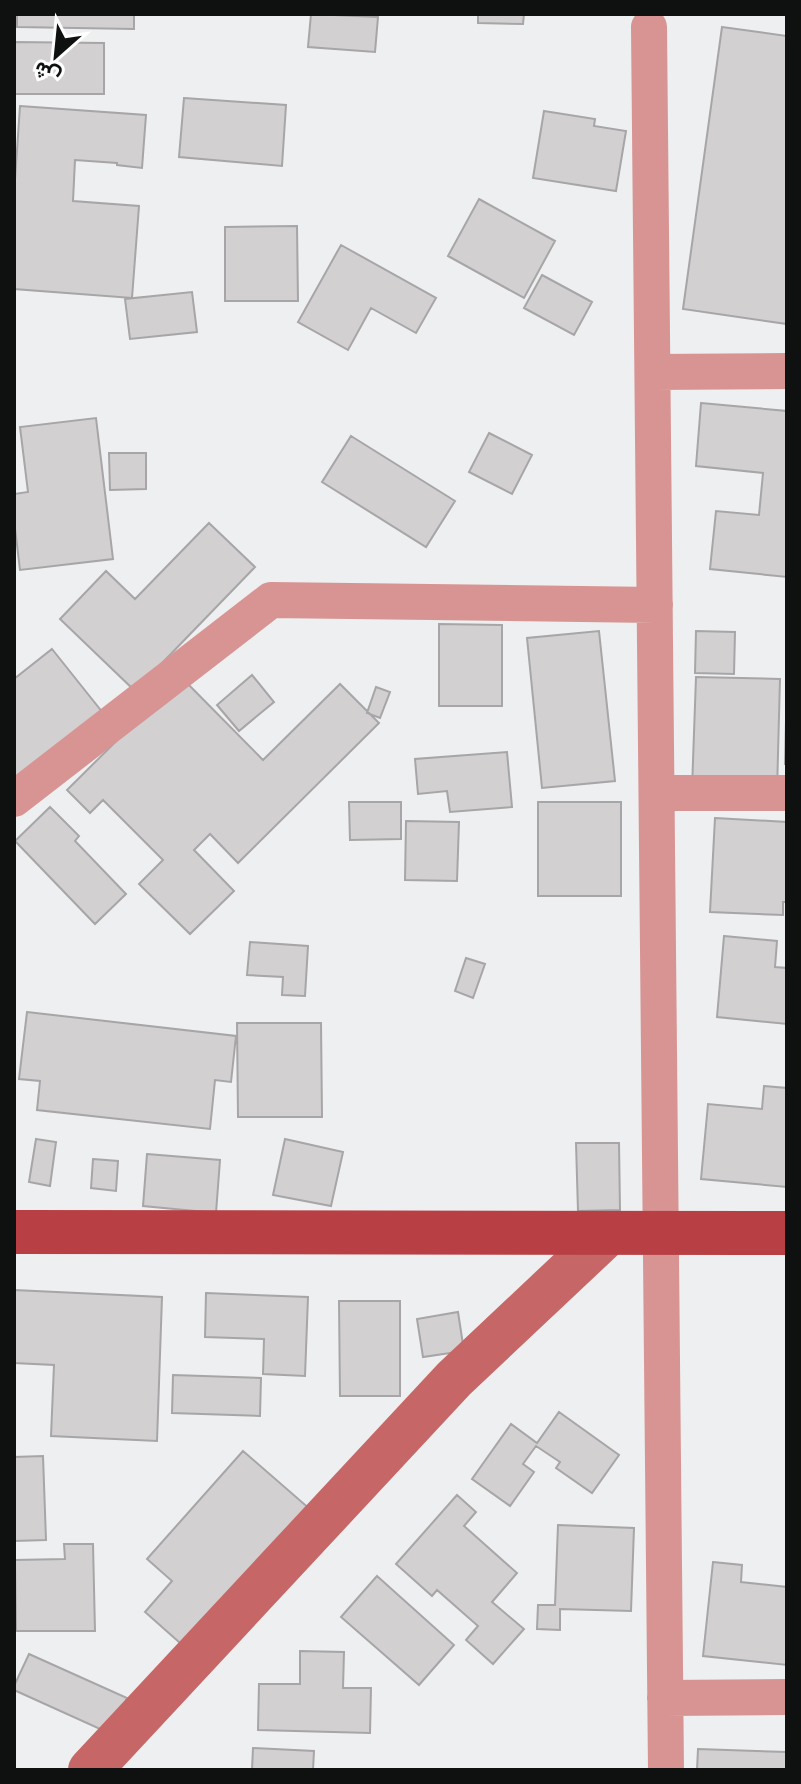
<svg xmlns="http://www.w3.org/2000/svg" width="801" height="1784" font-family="'Work Sans',Vazirmatn,sans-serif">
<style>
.building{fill:#d2d0d1;stroke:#a7a5a7;stroke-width:2}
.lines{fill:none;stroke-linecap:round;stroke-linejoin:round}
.minor{stroke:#d89492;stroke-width:36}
.secondary{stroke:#c76666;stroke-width:44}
.primary{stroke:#b84045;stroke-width:44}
</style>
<rect width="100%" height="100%" fill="#edeff0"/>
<path class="building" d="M 17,14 L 134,14 L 134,29 L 17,27 Z
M 311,14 L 378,17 L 375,52 L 308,47 Z
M 478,14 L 524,14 L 523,24 L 478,23 Z
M 722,27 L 787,36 L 787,324 L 683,309 Z
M 14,42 L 104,43 L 104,94 L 14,94 Z
M 184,98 L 286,105 L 282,166 L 179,157 Z
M 20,106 L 146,115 L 142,168 L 117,165 L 117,163 L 75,160 L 73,201 L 139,206 L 132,298 L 14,289 L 14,194 Z
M 544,111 L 595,119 L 594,126 L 626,131 L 616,191 L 533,178 Z
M 479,199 L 555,241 L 524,298 L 448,256 Z
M 297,226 L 298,301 L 225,301 L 225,227 Z
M 341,245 L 436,298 L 416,333 L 371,308 L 348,350 L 298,322 Z
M 542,275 L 592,302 L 574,335 L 524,308 Z
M 192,292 L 197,332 L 130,339 L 125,299 Z
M 701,403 L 787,411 L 787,577 L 710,569 L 716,511 L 759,515 L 763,473 L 696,466 Z
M 96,418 L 113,559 L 20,570 L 14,520 L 14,494 L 28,492 L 20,427 Z
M 489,433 L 532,455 L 512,494 L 469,472 Z
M 351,436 L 455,501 L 426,547 L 322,482 Z
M 109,453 L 146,453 L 146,489 L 110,490 Z
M 209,523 L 255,567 L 135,691 L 60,619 L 106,571 L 135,599 Z
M 439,624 L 502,625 L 502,706 L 439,706 Z
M 599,631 L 615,781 L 542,788 L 527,638 Z
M 696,631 L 735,632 L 734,674 L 695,673 Z
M 52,649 L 107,718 L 14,791 L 14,679 Z
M 252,675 L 274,702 L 239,731 L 217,705 Z
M 181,677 L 263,760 L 340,684 L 379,723 L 238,863 L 210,834 L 194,850 L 234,891 L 190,934 L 139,884 L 163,860 L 103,800 L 90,813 L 67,790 Z
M 696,677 L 780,679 L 777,792 L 692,789 Z
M 787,677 L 787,764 L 785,764 Z
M 376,687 L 390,692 L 380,718 L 367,713 Z
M 507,752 L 512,807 L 450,812 L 447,791 L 418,794 L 415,759 Z
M 349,802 L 401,802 L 401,839 L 350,840 Z
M 538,802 L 621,802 L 621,896 L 538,896 Z
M 50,807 L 79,836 L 75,841 L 126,894 L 95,924 L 15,841 Z
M 715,818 L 787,822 L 787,902 L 783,902 L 783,915 L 710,912 Z
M 406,821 L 459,822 L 457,881 L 405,880 Z
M 724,936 L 777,941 L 775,967 L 787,968 L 787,1024 L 717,1017 Z
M 250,942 L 308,946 L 305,996 L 282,995 L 283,977 L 247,975 Z
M 466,958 L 485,964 L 473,998 L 455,991 Z
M 27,1012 L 236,1036 L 231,1082 L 215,1080 L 210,1129 L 37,1110 L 40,1081 L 19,1079 Z
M 237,1023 L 321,1023 L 322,1117 L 238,1117 Z
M 764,1086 L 787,1088 L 787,1187 L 701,1179 L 708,1104 L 762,1109 Z
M 36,1139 L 56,1142 L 50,1186 L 29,1182 Z
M 285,1139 L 343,1152 L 331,1206 L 273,1195 Z
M 576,1143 L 619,1143 L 620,1210 L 578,1211 Z
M 147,1154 L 220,1160 L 216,1213 L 143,1206 Z
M 93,1159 L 118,1161 L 116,1191 L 91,1188 Z
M 14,1290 L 162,1297 L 157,1441 L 51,1436 L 54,1365 L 14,1363 Z
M 206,1293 L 308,1297 L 305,1376 L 263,1374 L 264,1339 L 205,1337 Z
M 339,1301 L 400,1301 L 400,1396 L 340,1396 Z
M 458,1312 L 464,1351 L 423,1357 L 417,1319 Z
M 173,1375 L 261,1378 L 260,1416 L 172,1413 Z
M 559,1412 L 619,1455 L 592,1493 L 556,1468 L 560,1462 L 536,1446 L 523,1464 L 534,1472 L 510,1506 L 472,1479 L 511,1424 L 537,1443 Z
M 243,1451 L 311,1510 L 188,1650 L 145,1612 L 172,1581 L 147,1559 Z
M 43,1456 L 46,1540 L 14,1541 L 14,1457 Z
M 457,1495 L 476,1512 L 464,1526 L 517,1573 L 492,1602 L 524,1629 L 493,1664 L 466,1640 L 478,1626 L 437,1590 L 432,1596 L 396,1564 Z
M 558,1525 L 634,1528 L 631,1611 L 560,1609 L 560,1630 L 537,1629 L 538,1605 L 555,1605 Z
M 64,1544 L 93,1544 L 95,1631 L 16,1631 L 15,1560 L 65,1559 Z
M 713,1562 L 742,1565 L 741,1582 L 787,1587 L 787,1665 L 703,1656 Z
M 377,1576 L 454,1645 L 419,1685 L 341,1617 Z
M 300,1651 L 344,1652 L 343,1688 L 371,1688 L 370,1733 L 258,1730 L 259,1684 L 300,1684 Z
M 29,1654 L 127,1698 L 111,1734 L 14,1690 L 14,1686 Z
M 253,1748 L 314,1751 L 313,1770 L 252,1770 Z
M 698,1749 L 787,1752 L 787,1770 L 697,1770 Z"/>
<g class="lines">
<path class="minor" d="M 649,27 L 666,1770
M 653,372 L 787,371
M 657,793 L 787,793
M 14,799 L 271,600 L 655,605
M 665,1698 L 787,1697"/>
<path class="secondary" d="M 90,1770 L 454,1379 L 609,1233"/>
<path class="primary" d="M 14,1232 L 787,1233"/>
</g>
<rect width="801" height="1784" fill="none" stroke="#0f1010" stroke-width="32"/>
<g transform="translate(56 56) rotate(207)" stroke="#ffffff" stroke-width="6" paint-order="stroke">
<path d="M0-6L14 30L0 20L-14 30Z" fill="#0f1010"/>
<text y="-12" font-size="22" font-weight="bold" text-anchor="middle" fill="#0f1010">ش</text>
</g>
</svg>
